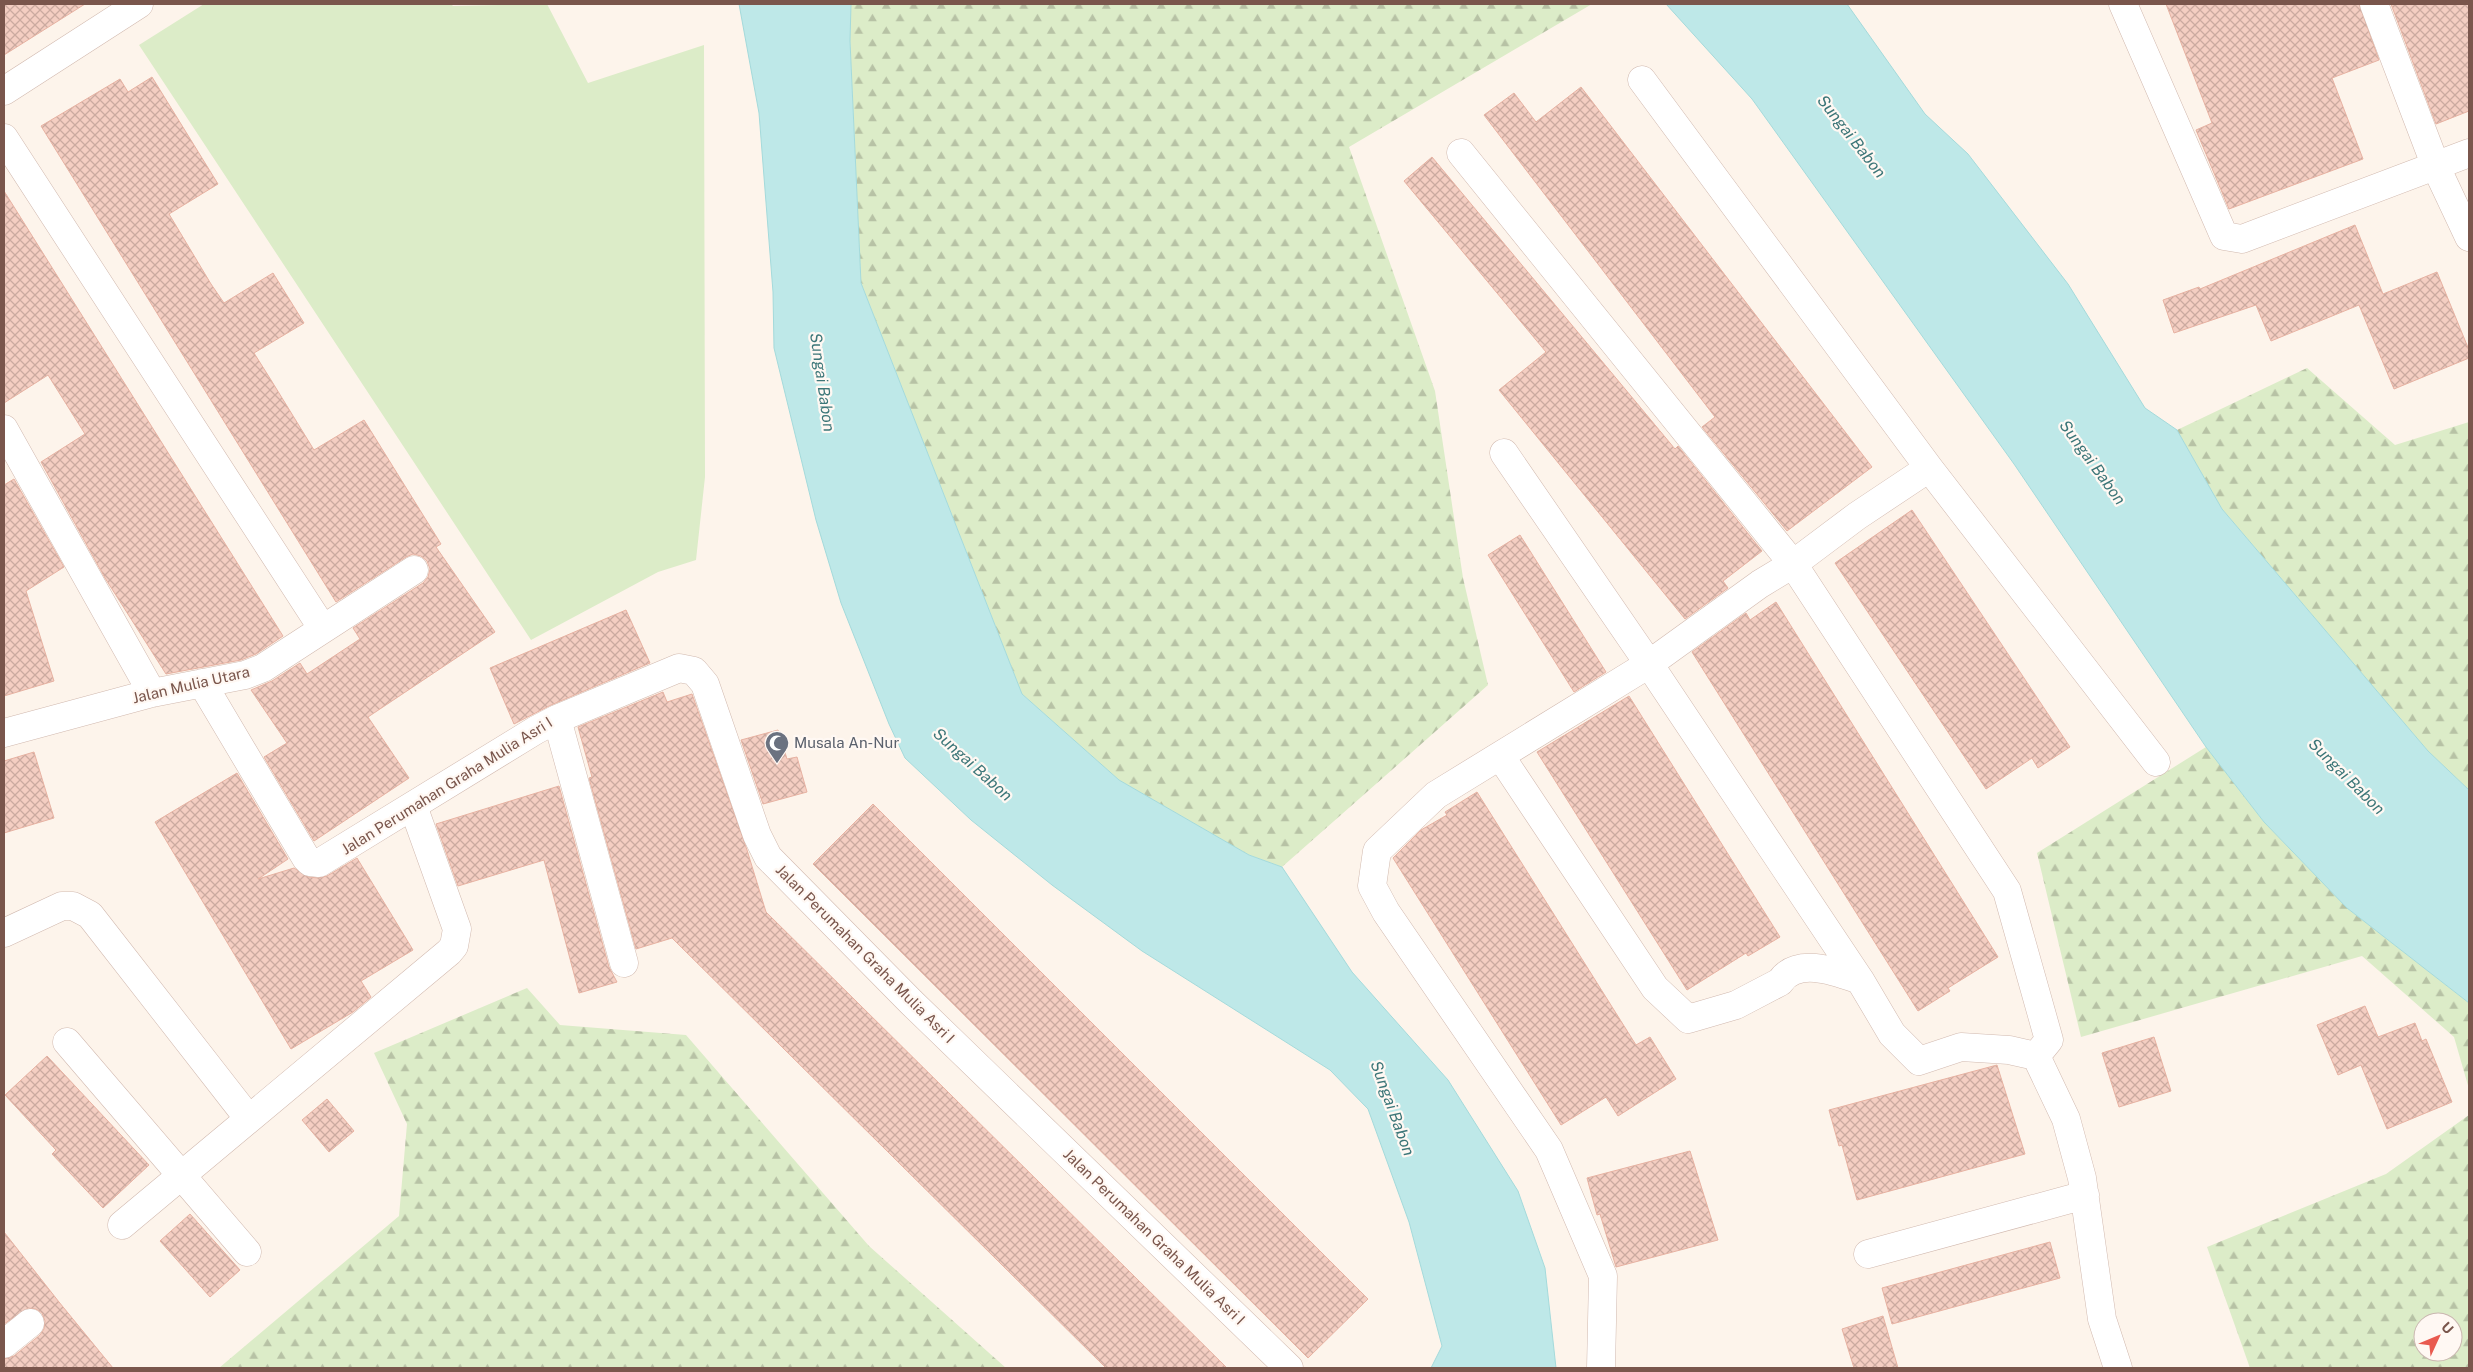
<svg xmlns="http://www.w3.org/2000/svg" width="2473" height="1372" font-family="'Public Sans',sans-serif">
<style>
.green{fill:#dcecc8}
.forest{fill:url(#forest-firs);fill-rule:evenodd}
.water{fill:#bee8e8;stroke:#a4dadb}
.building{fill:url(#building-cross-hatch);stroke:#e7b2a2}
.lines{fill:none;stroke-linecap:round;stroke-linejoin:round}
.minor-casing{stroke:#d1b9af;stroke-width:29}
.minor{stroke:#fff;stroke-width:28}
.labels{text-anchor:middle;stroke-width:4.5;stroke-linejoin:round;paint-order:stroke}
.street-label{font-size:15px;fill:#7a564c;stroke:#fff8f3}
.worship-label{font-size:15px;fill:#5b616d;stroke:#fff8f3;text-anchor:start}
.water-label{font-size:16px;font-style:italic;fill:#3c7678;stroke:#fff8f3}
</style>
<defs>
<pattern id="forest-firs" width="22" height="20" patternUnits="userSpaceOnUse" patternTransform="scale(1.25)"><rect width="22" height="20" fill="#dcecc8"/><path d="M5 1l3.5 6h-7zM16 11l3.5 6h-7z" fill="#b7c2a5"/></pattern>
<pattern id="building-cross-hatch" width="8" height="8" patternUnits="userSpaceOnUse" patternTransform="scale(1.25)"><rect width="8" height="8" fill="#f4cec2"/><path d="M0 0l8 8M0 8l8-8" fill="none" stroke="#cbaaa0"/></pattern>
</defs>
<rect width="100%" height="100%" fill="#fdf4eb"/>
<path class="green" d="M 204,4 L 451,4 L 453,6 L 547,4 L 588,83 L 704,45 L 705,477 L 696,560 L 658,572 L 531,640 L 139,45 Z"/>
<path class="forest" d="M 851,4 L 1592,4 L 1349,147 L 1435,391 L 1463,578 L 1488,685 L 1282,867 L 1249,855 L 1119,780 L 1022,694 L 861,283 L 850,41 Z
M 2307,368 L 2395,445 L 2469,422 L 2469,790 L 2428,751 L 2222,509 L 2177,430 Z
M 2206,747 L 2264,822 L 2347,908 L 2469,1003 L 2469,1089 L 2454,1037 L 2362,956 L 2081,1037 L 2037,853 Z
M 527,988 L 560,1025 L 686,1035 L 869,1246 L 1006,1368 L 219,1368 L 399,1216 L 407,1124 L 374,1053 Z
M 2469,1115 L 2469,1368 L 2250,1368 L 2207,1247 L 2386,1174 ZM 2423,1322 L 2453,1322 L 2453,1352 L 2423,1352 Z"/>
<path class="water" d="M 739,4 L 851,4 L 850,41 L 861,283 L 1022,694 L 1119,780 L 1249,855 L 1282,867 L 1352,972 L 1448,1080 L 1518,1191 L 1545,1268 L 1556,1368 L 1431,1368 L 1442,1346 L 1409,1222 L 1368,1109 L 1330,1070 L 1142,951 L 1052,885 L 971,820 L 905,758 L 889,724 L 841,603 L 816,520 L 774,348 L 773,292 L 759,113 Z
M 1666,4 L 1847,4 L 1925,114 L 1968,154 L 2068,284 L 2145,408 L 2177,430 L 2222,509 L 2428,751 L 2469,790 L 2469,1003 L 2347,908 L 2264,822 L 2206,747 L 2014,464 L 1752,99 Z"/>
<path class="building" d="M 4,4 L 85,4 L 4,55 Z
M 2166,4 L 2359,4 L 2379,60 L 2332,78 L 2363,159 L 2229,209 L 2196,130 L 2212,123 Z
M 2391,4 L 2469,4 L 2469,111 L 2436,124 Z
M 152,77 L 218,184 L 169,214 L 211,284 L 224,303 L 273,273 L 304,323 L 254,353 L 271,380 L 314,450 L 364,420 L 441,544 L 436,547 L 495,632 L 368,717 L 409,778 L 314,841 L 264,757 L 287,743 L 251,690 L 272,681 L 300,663 L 307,674 L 360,639 L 353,628 L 423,583 L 428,577 L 430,569 L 427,561 L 421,556 L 413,554 L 406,557 L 336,602 L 41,126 L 120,79 L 128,92 Z
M 1581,87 L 1872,467 L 1787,531 L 1702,427 L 1715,417 L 1484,115 L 1514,93 L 1536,122 Z
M 1432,157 L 1675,449 L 1678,446 L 1762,551 L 1723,581 L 1728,588 L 1685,619 L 1499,390 L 1546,352 L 1404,181 Z
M 4,191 L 283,636 L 256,654 L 241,660 L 166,674 L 105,578 L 41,462 L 85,434 L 48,375 L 4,403 Z
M 2355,225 L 2383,294 L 2437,272 L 2469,350 L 2469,358 L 2394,389 L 2359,305 L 2271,341 L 2256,305 L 2174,333 L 2163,300 L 2199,287 L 2200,289 Z
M 14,479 L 64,567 L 26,591 L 54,681 L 4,696 L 4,485 Z
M 1912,510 L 2070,747 L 2038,768 L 2032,758 L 1986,789 L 1835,563 Z
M 1520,535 L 1606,672 L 1574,692 L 1488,555 Z
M 1776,602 L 1998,957 L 1948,988 L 1950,991 L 1918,1011 L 1692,652 L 1746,613 L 1750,620 Z
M 626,610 L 650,663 L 551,705 L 514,724 L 490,668 Z
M 663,692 L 667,702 L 692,694 L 747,850 L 766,912 L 1227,1368 L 1106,1368 L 672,938 L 636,949 L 589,778 L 592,777 L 578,727 Z
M 1629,696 L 1780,937 L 1748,956 L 1746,953 L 1687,990 L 1537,752 Z
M 778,730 L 787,759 L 797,757 L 807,792 L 763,804 L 741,740 Z
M 34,752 L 54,818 L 4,833 L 4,761 Z
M 237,773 L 288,859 L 258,879 L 294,868 L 308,877 L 318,878 L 327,876 L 357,858 L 413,950 L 361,981 L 371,997 L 353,1012 L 291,1049 L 155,822 Z
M 559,786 L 609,967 L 617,982 L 579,993 L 544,860 L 458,886 L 436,824 Z
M 1477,792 L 1636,1045 L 1650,1037 L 1676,1079 L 1618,1116 L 1606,1097 L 1561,1125 L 1393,858 L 1421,830 L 1447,815 L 1445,812 Z
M 873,804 L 1368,1299 L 1308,1358 L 813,864 Z
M 2365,1006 L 2378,1037 L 2415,1023 L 2422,1041 L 2426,1039 L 2452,1102 L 2387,1129 L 2361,1065 L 2338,1075 L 2317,1025 Z
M 2154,1037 L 2171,1091 L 2119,1107 L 2102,1053 Z
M 47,1056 L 149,1165 L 103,1208 L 52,1154 L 56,1150 L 5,1095 Z
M 1997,1065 L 2025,1154 L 1857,1200 L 1842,1145 L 1839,1146 L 1829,1110 Z
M 327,1099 L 354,1131 L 329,1152 L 302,1120 Z
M 1690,1151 L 1718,1240 L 1616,1267 L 1600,1214 L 1597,1215 L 1587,1178 Z
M 190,1214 L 240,1270 L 210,1297 L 160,1241 Z
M 4,1232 L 59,1302 L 113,1368 L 4,1368 L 4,1359 L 14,1356 L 40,1335 L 44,1329 L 45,1321 L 42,1313 L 36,1309 L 28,1308 L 4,1324 Z
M 2050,1242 L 2060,1278 L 1892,1324 L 1882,1288 Z
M 1883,1316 L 1898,1368 L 1854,1368 L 1842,1329 Z"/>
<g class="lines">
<g class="minor-casing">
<path id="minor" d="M 2123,4 L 2224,236 L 2242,239 L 2469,153
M 2374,4 L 2436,167 L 2469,237
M 1642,80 L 1929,468 L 2156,762
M 4,91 L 139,4
M 4,138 L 323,629
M 1461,153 L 1793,564 L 2007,891 L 2049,1040 L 2036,1056
M 4,429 L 152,693
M 1504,453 L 1649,664 L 1860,980 L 1892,1034 L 1919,1061 L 1961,1047 L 2009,1050 L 2036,1056 L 2066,1119 L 2082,1178 L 2102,1319 L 2118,1368
M 202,683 L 306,858 L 310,862 L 319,863 L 536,730 L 557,719 L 679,668 L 694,671 L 705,684 L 757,835 L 768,857 L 911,1002 L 1289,1368
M 557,719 L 624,963
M 4,733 L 152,693 L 245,675 L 263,668 L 414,570
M 1501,757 L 1655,988 L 1688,1019 L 1736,1005 L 1780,982 C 1797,956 1837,972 1860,980
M 4,933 L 62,906 L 73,906 L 90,915 L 249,1119
M 67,1042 L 247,1252
M 122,1225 L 449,952 L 454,946 L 457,929 L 413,806
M 1868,1254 L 2085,1195
M 4,1344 L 30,1323
M 1601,1368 L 1603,1276 L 1549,1150 L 1386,912 L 1372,886 L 1377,851 L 1436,795 L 1649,664 L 1760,584 L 1793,564 L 1857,516 L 1929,468"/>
</g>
<use href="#minor" class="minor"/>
</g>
<defs>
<g id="mosque-pin" transform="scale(1.25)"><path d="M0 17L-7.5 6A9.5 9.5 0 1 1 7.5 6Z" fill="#6b7280" stroke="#fff8f3"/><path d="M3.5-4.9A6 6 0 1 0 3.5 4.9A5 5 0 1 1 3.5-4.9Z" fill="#fff"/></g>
</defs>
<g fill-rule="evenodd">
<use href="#mosque-pin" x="777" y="743"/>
</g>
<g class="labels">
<g class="street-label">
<text transform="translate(191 685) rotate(-13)" y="5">Jalan Mulia Utara</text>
<text transform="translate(447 786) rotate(-32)" y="5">Jalan Perumahan Graha Mulia Asri I</text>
<text transform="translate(865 954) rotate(45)" y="5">Jalan Perumahan Graha Mulia Asri I</text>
<text transform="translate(1154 1237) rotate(44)" y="5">Jalan Perumahan Graha Mulia Asri I</text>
</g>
<g class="worship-label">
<text x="794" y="748">Musala An-Nur</text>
</g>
<g class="water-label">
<text transform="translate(1852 136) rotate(52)" y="6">Sungai Babon</text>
<text transform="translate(823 382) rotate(82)" y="6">Sungai Babon</text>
<text transform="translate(2093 462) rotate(54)" y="6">Sungai Babon</text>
<text transform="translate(973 764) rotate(42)" y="6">Sungai Babon</text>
<text transform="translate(2347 776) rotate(45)" y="6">Sungai Babon</text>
<text transform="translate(1393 1108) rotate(70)" y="6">Sungai Babon</text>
</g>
</g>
<rect width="2473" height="1372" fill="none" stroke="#7a564c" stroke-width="10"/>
<g transform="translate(2438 1337) rotate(46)"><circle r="24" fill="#fff8f3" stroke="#cab7b0"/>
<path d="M0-4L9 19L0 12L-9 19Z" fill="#e95a4f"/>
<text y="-8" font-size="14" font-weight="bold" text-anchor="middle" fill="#7a564c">U</text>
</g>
</svg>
